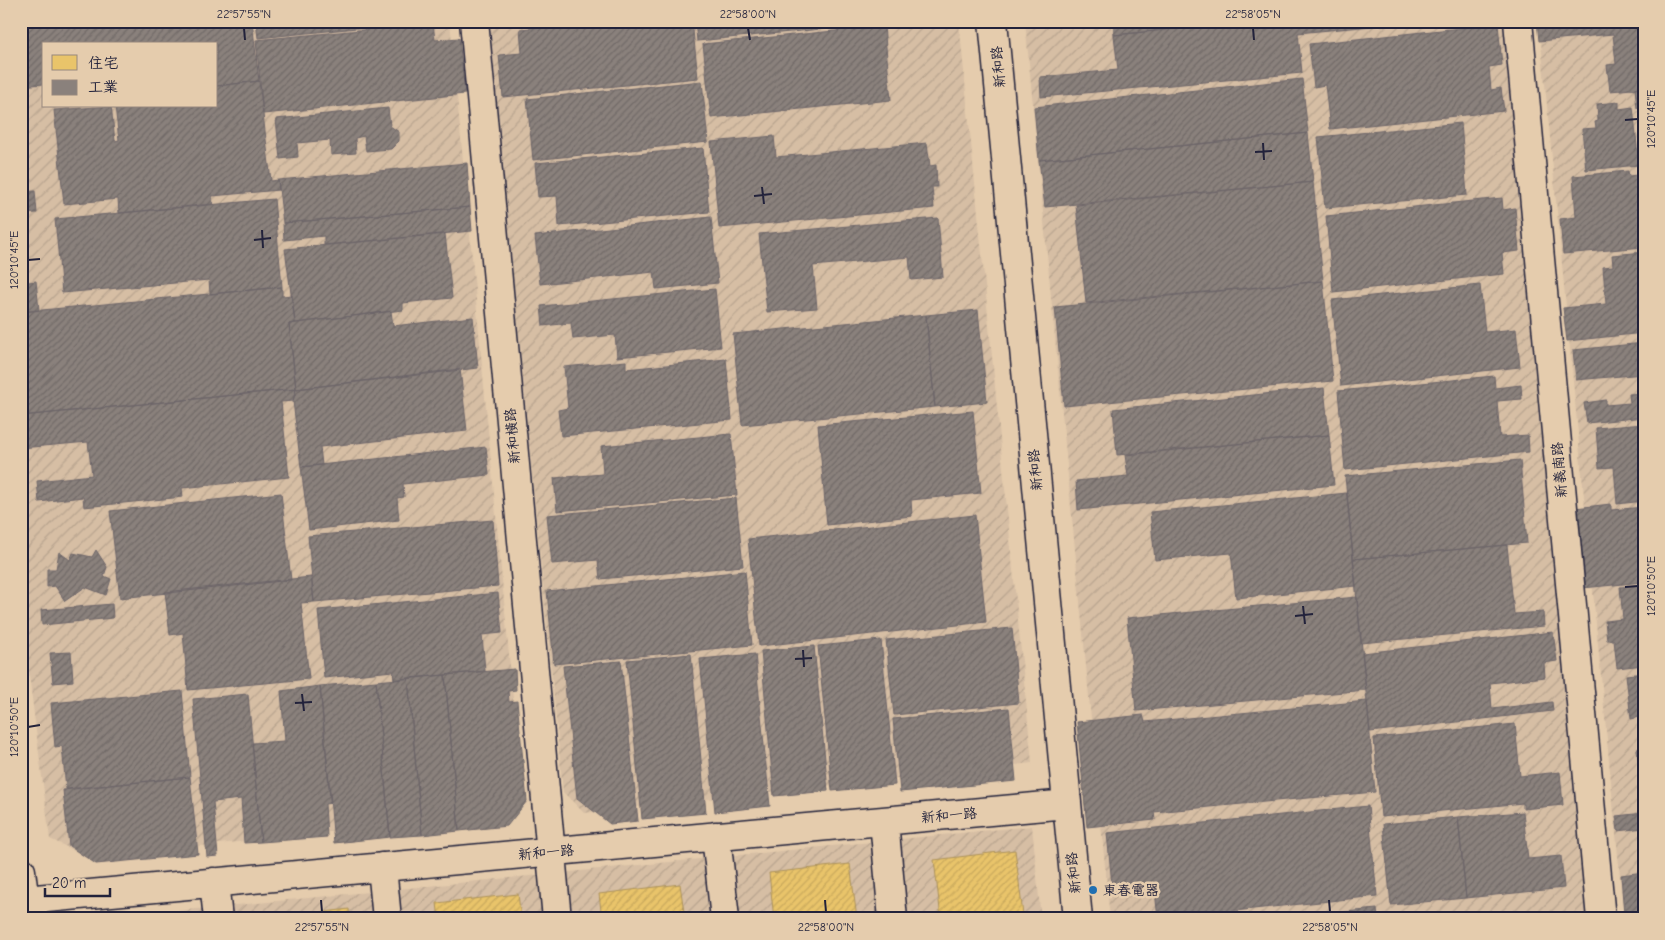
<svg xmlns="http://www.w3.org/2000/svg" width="1665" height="940" font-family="'Comic Neue','LXGW WenKai TC',sans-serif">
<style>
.industrial{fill:url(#industrial-furrows);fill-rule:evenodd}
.homes{fill:url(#homes-hatch);stroke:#ad935c}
.industry{fill:url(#industry-hatch);stroke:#6b6468}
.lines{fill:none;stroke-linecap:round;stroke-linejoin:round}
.minor-casing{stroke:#22223b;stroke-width:31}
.minor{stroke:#e5ccad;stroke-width:28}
.ticks{fill:none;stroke:#22223b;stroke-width:2}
.poi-dot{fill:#1f6fb2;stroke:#e5ccad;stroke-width:2}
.labels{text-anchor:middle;stroke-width:5;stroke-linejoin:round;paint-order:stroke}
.street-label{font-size:14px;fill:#22223b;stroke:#e5ccad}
.poi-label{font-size:14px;fill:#22223b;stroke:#e5ccad;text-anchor:start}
.neatline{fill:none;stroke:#22223b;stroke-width:2}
.ticks-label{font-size:12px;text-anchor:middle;fill:#22223b}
</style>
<defs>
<pattern id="industrial-furrows" width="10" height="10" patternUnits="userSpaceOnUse" patternTransform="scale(1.25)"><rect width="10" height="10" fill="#d6bea4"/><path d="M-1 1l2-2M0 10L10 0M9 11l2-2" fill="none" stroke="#b7a38e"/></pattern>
<pattern id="homes-hatch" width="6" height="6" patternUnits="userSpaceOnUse" patternTransform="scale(1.25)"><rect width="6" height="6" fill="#e9c46a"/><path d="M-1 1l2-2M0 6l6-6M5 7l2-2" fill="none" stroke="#c8a85d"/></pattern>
<pattern id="industry-hatch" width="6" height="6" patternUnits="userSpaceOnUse" patternTransform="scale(1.25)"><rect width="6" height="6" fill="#8a817c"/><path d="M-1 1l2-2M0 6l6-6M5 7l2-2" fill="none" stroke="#706967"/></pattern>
</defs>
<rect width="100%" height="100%" fill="#e5ccad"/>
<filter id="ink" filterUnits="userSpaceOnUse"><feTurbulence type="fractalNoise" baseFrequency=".02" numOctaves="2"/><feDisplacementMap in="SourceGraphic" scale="10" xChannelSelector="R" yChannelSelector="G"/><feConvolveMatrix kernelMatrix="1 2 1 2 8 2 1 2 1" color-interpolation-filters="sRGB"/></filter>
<g filter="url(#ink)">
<path class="industrial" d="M 21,21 L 450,21 L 521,784 L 505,813 L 90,858 L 50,839 L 21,612 ZM 44,44 L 216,44 L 216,106 L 44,106 Z
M 488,21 L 959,21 L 1032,763 L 584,813 L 563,792 Z
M 1025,21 L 1504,21 L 1587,919 L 1110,919 Z
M 1539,21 L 1644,21 L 1644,919 L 1624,919 Z
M 1032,826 L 1041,919 L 96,919 Z"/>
<path class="homes" d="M 1015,850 L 1023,915 L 1033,913 L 1033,919 L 938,919 L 941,918 L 934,860 Z
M 850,864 L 857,919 L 774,919 L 769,873 Z
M 680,884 L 685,919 L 602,919 L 599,894 Z
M 518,894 L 521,919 L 439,919 L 437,903 Z
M 349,909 L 350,919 L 268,919 Z"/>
<path class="industry" d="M 21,21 L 252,21 L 259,81 L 216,86 L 216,44 L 44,44 L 44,84 L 21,86 Z
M 256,21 L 406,21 L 406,23 L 258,38 Z
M 602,21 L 692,21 L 698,78 L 503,97 L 499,55 L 522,53 L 520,29 Z
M 695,21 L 904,21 L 697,41 Z
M 1024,21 L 1058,21 L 1025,25 Z
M 1113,21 L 1254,21 L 1114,35 Z
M 1254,21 L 1425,21 L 1298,33 L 1302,73 L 1041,97 L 1040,77 L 1118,70 L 1114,35 Z
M 1537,21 L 1644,21 L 1643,88 L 1610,91 L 1607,65 L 1616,64 L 1613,34 L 1539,41 Z
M 433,23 L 435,40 L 459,38 L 465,94 L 263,114 L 256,40 Z
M 1498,24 L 1502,65 L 1489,67 L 1491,90 L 1501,88 L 1504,111 L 1330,129 L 1325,85 L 1314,87 L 1309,44 Z
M 884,26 L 891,100 L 711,118 L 703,44 Z
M 1302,79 L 1308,133 L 1039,160 L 1034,107 Z
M 259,81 L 271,181 L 278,180 L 279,190 L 212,196 L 213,204 L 119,213 L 118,199 L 64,204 L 54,110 L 111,106 L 115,141 L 119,140 L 115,106 L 216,106 L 216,86 Z
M 702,81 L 708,142 L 533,160 L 527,99 Z
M 1635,88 L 1644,88 L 1644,110 L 1637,108 Z
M 1619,102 L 1619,109 L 1633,107 L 1639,165 L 1586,170 L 1582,129 L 1596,128 L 1595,122 L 1598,121 L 1597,104 Z
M 388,108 L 390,126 L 399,132 L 399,141 L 391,149 L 366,151 L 364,136 L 355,138 L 356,153 L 331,155 L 330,140 L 297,143 L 298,157 L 280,159 L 276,119 Z
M 1461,123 L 1467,195 L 1325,208 L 1318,137 Z
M 1308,133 L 1313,182 L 1045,207 L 1039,160 Z
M 774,136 L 776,157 L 927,143 L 930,166 L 936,165 L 937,187 L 932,187 L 934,208 L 719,228 L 711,142 Z
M 703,148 L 709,212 L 559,226 L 557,196 L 538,197 L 535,163 Z
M 467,163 L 470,207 L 283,223 L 278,180 Z
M 1628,171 L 1629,176 L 1644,174 L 1644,247 L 1563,254 L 1560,219 L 1576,217 L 1573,176 Z
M 1313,182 L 1323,281 L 1086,303 L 1076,205 Z
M 35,191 L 37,213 L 21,214 L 21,192 Z
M 1502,198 L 1503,210 L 1515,208 L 1519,251 L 1502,253 L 1504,274 L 1333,292 L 1326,216 Z
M 274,199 L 282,287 L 210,294 L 209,280 L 62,293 L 55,219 Z
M 470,207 L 472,231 L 324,245 L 324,236 L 284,240 L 283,223 Z
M 711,217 L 718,283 L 656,289 L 654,272 L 540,284 L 535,236 Z
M 938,218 L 943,277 L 911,280 L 909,257 L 813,266 L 817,308 L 767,312 L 759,234 Z
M 445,234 L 452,298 L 403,303 L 403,310 L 295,323 L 285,249 Z
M 1644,252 L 1644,333 L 1567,341 L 1563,308 L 1606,304 L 1603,267 L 1613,266 L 1612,255 Z
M 36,281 L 39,310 L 21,312 L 21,283 Z
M 1323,281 L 1333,381 L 1064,406 L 1055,307 Z
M 1480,285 L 1485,332 L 1516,329 L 1520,367 L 1341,386 L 1332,300 Z
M 282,287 L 282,296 L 292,295 L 295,323 L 289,324 L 296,389 L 21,416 L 21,312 Z
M 715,289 L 721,347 L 617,357 L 615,335 L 573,339 L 571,323 L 543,326 L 541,306 Z
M 978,310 L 987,402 L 935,407 L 926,315 Z
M 391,311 L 393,326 L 473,317 L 478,368 L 296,389 L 289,324 Z
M 926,315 L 935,407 L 742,425 L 733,334 Z
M 1644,343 L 1644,374 L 1576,380 L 1573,350 Z
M 726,359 L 732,420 L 561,436 L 558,410 L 568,408 L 564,367 L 626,361 L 626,369 Z
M 460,369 L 467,431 L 320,447 L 322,465 L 301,467 L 293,401 L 296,389 Z
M 1494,376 L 1495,388 L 1521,385 L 1522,399 L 1497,401 L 1500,437 L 1528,435 L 1529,452 L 1345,470 L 1338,391 Z
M 1324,388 L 1329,435 L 1117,455 L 1113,409 Z
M 296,389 L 293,401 L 281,402 L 289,477 L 182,488 L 183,497 L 84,507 L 83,497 L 39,502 L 37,481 L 92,475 L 88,442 L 21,448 L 21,416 Z
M 1643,393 L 1644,417 L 1587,423 L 1584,403 L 1606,400 L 1606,405 L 1630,403 L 1629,394 Z
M 973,411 L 981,493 L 911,500 L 912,516 L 827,525 L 818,425 Z
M 1644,424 L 1644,501 L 1617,504 L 1614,467 L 1599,468 L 1596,428 Z
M 731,434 L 737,495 L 557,511 L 554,478 L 603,474 L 601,446 Z
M 1329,435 L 1334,485 L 1078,510 L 1076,481 L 1128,476 L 1125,455 Z
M 486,447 L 489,475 L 403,484 L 404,497 L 397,498 L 399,520 L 309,530 L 301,467 Z
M 1520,460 L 1527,543 L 1353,559 L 1345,476 Z
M 281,493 L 291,580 L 120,598 L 110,511 Z
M 1347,493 L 1356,586 L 1236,598 L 1231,553 L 1155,560 L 1150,512 Z
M 736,498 L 743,566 L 600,579 L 598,560 L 552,564 L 547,515 Z
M 1611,504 L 1611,510 L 1644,507 L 1644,582 L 1583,588 L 1575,508 Z
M 975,515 L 986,622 L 759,646 L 748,539 Z
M 493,520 L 498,586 L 314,602 L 308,536 Z
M 1507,545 L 1514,614 L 1543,612 L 1544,626 L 1361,643 L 1353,559 Z
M 96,550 L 107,567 L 104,576 L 111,579 L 106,595 L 85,587 L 65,601 L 55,586 L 47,587 L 47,569 L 56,569 L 59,552 L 70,560 L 73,553 L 92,557 Z
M 745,571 L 752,645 L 554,664 L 547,591 Z
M 311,577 L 314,602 L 301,603 L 309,679 L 188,690 L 183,633 L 170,635 L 165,592 Z
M 1644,585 L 1644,665 L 1617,668 L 1614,640 L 1607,640 L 1605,621 L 1623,619 L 1620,587 Z
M 498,593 L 502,633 L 482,635 L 485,671 L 394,680 L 393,671 L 324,678 L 318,610 Z
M 1357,597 L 1366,690 L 1136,711 L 1127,618 Z
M 112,604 L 113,618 L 42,625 L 41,610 Z
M 1012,628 L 1019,703 L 894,715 L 886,640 Z
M 1553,632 L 1557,661 L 1544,663 L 1545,677 L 1490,683 L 1492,709 L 1552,702 L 1553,711 L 1370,732 L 1362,653 Z
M 881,640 L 895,785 L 832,791 L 818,646 Z
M 814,646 L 828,791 L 774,796 L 761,651 Z
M 71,652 L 73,681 L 53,683 L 50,653 Z
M 691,654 L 706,813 L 642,819 L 627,660 Z
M 755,654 L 770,806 L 715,812 L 700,659 Z
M 621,661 L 638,821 L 610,824 L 577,798 L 563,666 Z
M 515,669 L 516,690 L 508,691 L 509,702 L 517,701 L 527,801 L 507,826 L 459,831 L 445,675 Z
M 1644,673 L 1644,734 L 1642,734 L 1640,717 L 1631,719 L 1626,675 Z
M 445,675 L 459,831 L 422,835 L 408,678 Z
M 408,678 L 422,835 L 390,837 L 376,681 Z
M 376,681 L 390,837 L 334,843 L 320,686 Z
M 320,686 L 331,803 L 325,804 L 327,837 L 261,842 L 252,743 L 285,741 L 281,691 Z
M 182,691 L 190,777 L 66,789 L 62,746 L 55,747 L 51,703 Z
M 248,694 L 261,842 L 244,843 L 241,799 L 213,802 L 218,856 L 207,857 L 193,699 Z
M 1367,701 L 1375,792 L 1154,812 L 1155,820 L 1087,827 L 1077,722 L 1143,715 L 1145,722 Z
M 1009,708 L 1016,781 L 900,792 L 893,719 Z
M 1515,724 L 1520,776 L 1560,772 L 1563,805 L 1523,809 L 1523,803 L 1381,817 L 1374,738 Z
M 1644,748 L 1644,797 L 1642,797 L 1637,749 Z
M 190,777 L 198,854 L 96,864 L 69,846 L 63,790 Z
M 1368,806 L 1377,896 L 1158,919 L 1155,891 L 1113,895 L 1107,833 Z
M 1523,812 L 1528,859 L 1561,856 L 1564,888 L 1466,898 L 1458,817 Z
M 1644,813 L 1644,828 L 1618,831 L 1616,816 Z
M 1458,817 L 1466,898 L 1391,905 L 1383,824 Z
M 1644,834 L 1644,913 L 1624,915 L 1621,875 L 1644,872 L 1640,835 Z
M 1377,909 L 1378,919 L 1272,919 Z"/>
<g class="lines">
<g class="minor-casing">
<path id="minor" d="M 474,21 L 557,919
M 993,21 L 1078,919
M 1518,21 L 1601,919
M 884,821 L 893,919
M 716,836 L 725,919
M 382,867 L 387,919
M 21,871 L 27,919
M 214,882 L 218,919
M 25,900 L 1067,804"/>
</g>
<use href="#minor" class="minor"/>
</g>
</g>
<path class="ticks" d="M 244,28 L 245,40M 748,28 L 750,40M 1253,28 L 1254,40M 1625,120 L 1638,119M 1263,143 L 1264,160M 1255,152 L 1272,151M 762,187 L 764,204M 754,196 L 772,194M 262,230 L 263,248M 254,240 L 271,238M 28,260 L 40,259M 1625,587 L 1638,586M 1303,606 L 1305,624M 1295,616 L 1313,614M 803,650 L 804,667M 795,659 L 812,658M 302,694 L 304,711M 295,703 L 312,702M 28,727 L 40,725M 321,900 L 322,912M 825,900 L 826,912M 1329,900 L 1330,912"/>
<circle class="poi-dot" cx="1093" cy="890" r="5"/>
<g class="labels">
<g class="street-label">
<text transform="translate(998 67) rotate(-95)" y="5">新和路</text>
<text transform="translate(512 436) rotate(-95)" y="5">新和橫路</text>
<text transform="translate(1035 470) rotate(-95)" y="5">新和路</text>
<text transform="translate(1559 470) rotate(-95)" y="5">新義南路</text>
<text transform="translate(949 815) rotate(-5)" y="5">新和一路</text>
<text transform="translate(546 852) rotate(-5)" y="5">新和一路</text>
<text transform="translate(1073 873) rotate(-96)" y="5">新和路</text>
</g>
<g class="poi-label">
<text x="1103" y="895">東春電器</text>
</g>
</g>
<rect width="1665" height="940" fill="none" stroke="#e5ccad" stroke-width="55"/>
<rect x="42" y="42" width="175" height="65" fill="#e5ccad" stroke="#97887f"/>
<rect x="52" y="55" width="25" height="15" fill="#e9c46a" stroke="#97887f"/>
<text x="88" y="68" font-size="15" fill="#22223b">住宅</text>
<rect x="52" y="80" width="25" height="15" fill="#8a817c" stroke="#97887f"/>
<text x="88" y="92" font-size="15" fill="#22223b">工業</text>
<path d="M45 888v8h65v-8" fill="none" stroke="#22223b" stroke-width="2.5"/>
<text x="52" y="888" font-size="15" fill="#22223b" stroke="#e5ccad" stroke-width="4" paint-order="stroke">20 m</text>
<rect x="28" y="28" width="1610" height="884" class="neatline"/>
<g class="ticks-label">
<text x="244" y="18">22°57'55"N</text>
<text x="748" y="18">22°58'00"N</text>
<text x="1253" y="18">22°58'05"N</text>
<text transform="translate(1651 119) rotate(-90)" y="4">120°10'45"E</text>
<text transform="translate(14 260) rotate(-90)" y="4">120°10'45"E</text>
<text transform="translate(1651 586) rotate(-90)" y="4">120°10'50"E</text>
<text transform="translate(14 727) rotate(-90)" y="4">120°10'50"E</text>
<text x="322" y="931">22°57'55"N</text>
<text x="826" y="931">22°58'00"N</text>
<text x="1330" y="931">22°58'05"N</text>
</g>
</svg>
